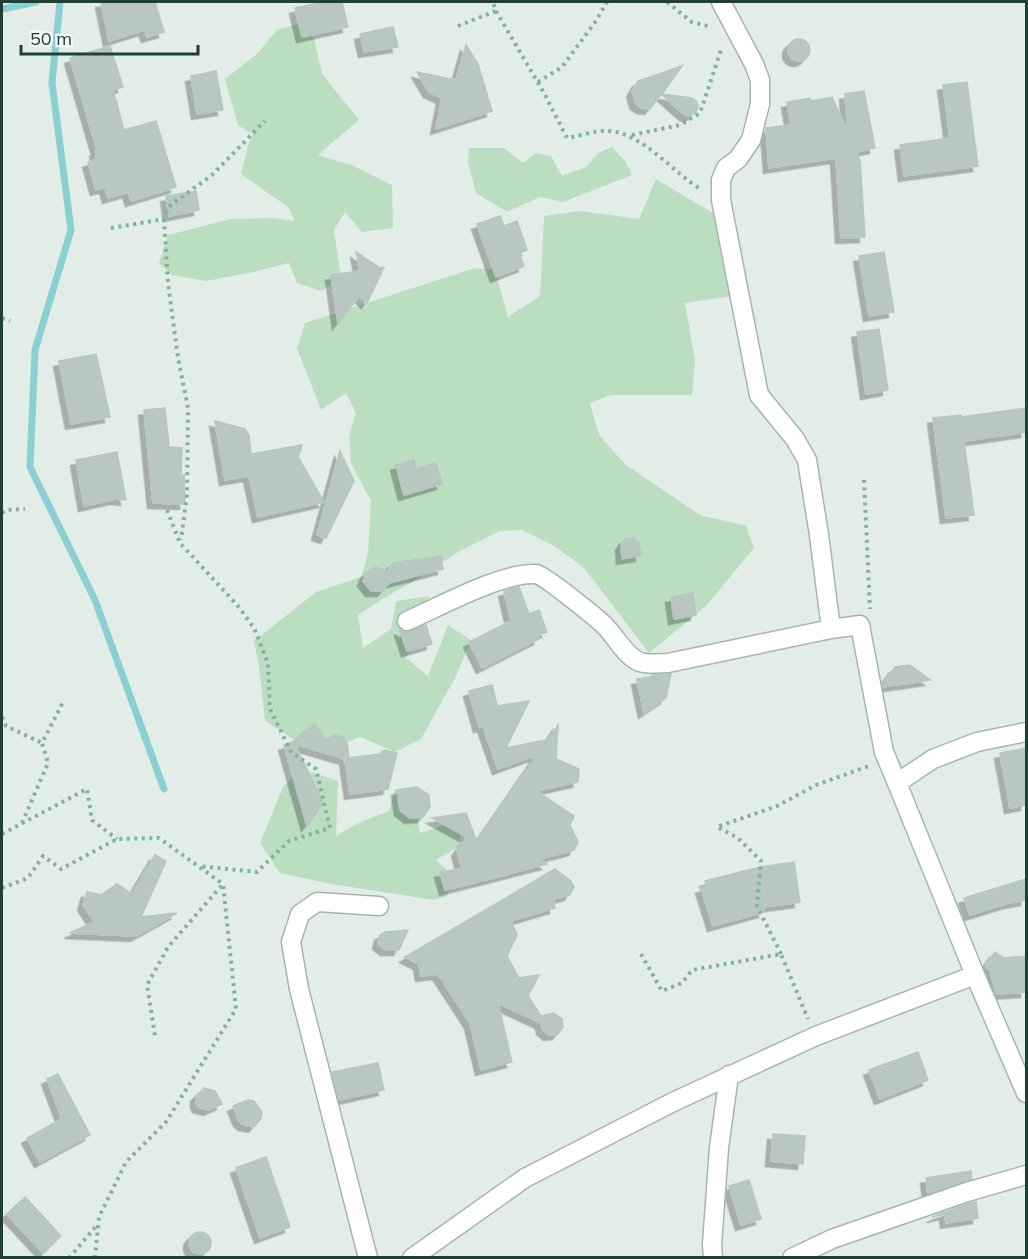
<svg xmlns="http://www.w3.org/2000/svg" width="1028" height="1259" font-family="Mulish,sans-serif">
<style>
.green{fill:#bbdec1}
.lines{fill:none;stroke-linecap:round;stroke-linejoin:round}
.stream{stroke:#8acfd3;stroke-width:7}
.building{fill:#b8c8c0;stroke:#b5c7be;stroke-width:1.5;filter:url(#shadow)}
.street-casing{stroke:#a5b5ae;stroke-width:21}
.secondary-casing{stroke:#a1b9ae;stroke-width:21}
.path{stroke:#82b19e;stroke-width:4;stroke-dasharray:3 4.5;stroke-linecap:butt}
.street{stroke:#fff;stroke-width:18}
.secondary{stroke:#fff;stroke-width:18}
</style>
<defs>
<filter id="shadow"><feDropShadow dx="-5.5" dy="5.5" stdDeviation="0" flood-color="#0004"/></filter>
</defs>
<rect width="100%" height="100%" fill="#e3ede7"/>
<path class="green" d="M 298,24 L 314,38 L 322,74 L 359,120 L 318,155 L 354,166 L 392,185 L 393,228 L 362,232 L 345,212 L 334,230 L 341,278 L 321,291 L 297,283 L 289,263 L 254,272 L 206,281 L 172,275 L 159,263 L 168,235 L 230,219 L 273,218 L 295,221 L 288,207 L 241,174 L 248,146 L 253,134 L 238,125 L 225,79 L 257,54 L 277,30 Z
M 612,147 L 626,162 L 632,175 L 563,202 L 540,197 L 507,212 L 476,193 L 468,162 L 469,148 L 504,148 L 523,163 L 536,153 L 551,156 L 562,176 L 586,167 L 598,153 Z
M 656,179 L 728,222 L 745,294 L 685,303 L 695,361 L 692,395 L 611,395 L 590,403 L 599,435 L 626,465 L 700,515 L 746,526 L 754,548 L 706,606 L 649,653 L 584,568 L 556,547 L 522,530 L 500,531 L 460,551 L 414,581 L 384,598 L 358,615 L 363,648 L 391,629 L 396,601 L 429,596 L 427,620 L 406,658 L 428,676 L 448,625 L 471,640 L 455,678 L 421,739 L 395,752 L 360,737 L 343,744 L 304,746 L 265,721 L 259,666 L 254,641 L 316,592 L 361,577 L 368,553 L 371,501 L 351,463 L 349,436 L 356,413 L 346,393 L 321,410 L 297,348 L 305,323 L 475,268 L 495,270 L 508,317 L 540,296 L 544,216 L 580,211 L 639,219 Z
M 302,769 L 338,781 L 336,836 L 358,823 L 389,811 L 395,789 L 413,793 L 420,833 L 464,819 L 458,847 L 436,860 L 453,876 L 447,896 L 434,900 L 331,884 L 280,873 L 260,843 L 284,785 Z"/>
<g class="lines">
<path class="stream" d="M 60,2 L 52,83 L 71,230 L 35,350 L 30,467 L 95,600 L 164,789
M 2,9 L 36,2"/>
</g>
<path class="building" d="M 101,2 L 155,2 L 164,32 L 147,37 L 144,30 L 109,41 Z
M 323,2 L 342,2 L 348,27 L 302,37 L 295,8 Z
M 393,27 L 398,47 L 364,52 L 360,34 Z
M788 50a11 11 0 1 1 22 0a11 11 0 1 1-22 0Z
M 466,45 L 478,64 L 492,111 L 436,129 L 442,98 L 429,92 L 417,72 L 456,80 Z
M 110,46 L 123,87 L 113,90 L 124,130 L 156,121 L 176,187 L 131,201 L 128,192 L 108,198 L 105,187 L 96,190 L 88,162 L 97,159 L 95,151 L 97,150 L 70,58 Z
M 682,66 L 662,94 L 692,98 L 697,102 L 698,107 L 695,113 L 690,116 L 685,115 L 661,94 L 650,109 L 642,108 L 636,104 L 632,92 L 638,81 Z
M 216,71 L 223,110 L 197,114 L 191,76 Z
M 967,82 L 978,166 L 904,176 L 900,145 L 950,138 L 943,85 Z
M 864,91 L 875,148 L 856,152 L 860,161 L 865,237 L 841,238 L 836,158 L 769,168 L 766,128 L 791,125 L 787,102 L 810,98 L 811,101 L 832,97 L 848,133 L 845,94 Z
M 196,191 L 199,210 L 169,216 L 166,196 Z
M 500,216 L 504,226 L 517,221 L 527,250 L 519,253 L 524,266 L 496,277 L 477,224 Z
M 356,252 L 380,268 L 384,267 L 367,303 L 359,296 L 338,324 L 331,275 L 360,271 Z
M 884,252 L 894,312 L 869,316 L 859,256 Z
M 879,329 L 888,390 L 866,394 L 857,332 Z
M 96,354 L 110,417 L 71,424 L 59,361 Z
M 165,408 L 169,447 L 182,448 L 181,475 L 184,475 L 185,504 L 153,503 L 144,410 Z
M 1026,408 L 1026,432 L 964,441 L 974,515 L 946,518 L 933,418 L 961,415 L 961,417 Z
M 215,421 L 245,429 L 249,435 L 251,454 L 302,445 L 298,457 L 324,502 L 258,517 L 249,476 L 225,480 Z
M 340,451 L 354,481 L 326,538 L 317,535 Z
M 117,452 L 126,500 L 115,499 L 84,506 L 76,460 Z
M 414,460 L 416,469 L 436,463 L 442,484 L 404,495 L 396,465 Z
M 634,538 L 639,543 L 641,556 L 622,559 L 621,545 L 625,539 Z
M 441,556 L 443,569 L 389,583 L 383,591 L 371,591 L 363,581 L 366,573 L 375,567 L 387,571 L 393,563 Z
M 519,587 L 529,614 L 539,610 L 547,632 L 538,635 L 539,639 L 482,668 L 469,642 L 511,621 L 504,591 Z
M 693,593 L 696,615 L 674,619 L 671,597 Z
M 426,625 L 432,644 L 407,651 L 400,630 L 405,632 L 411,631 Z
M 910,665 L 930,680 L 883,687 L 883,684 L 895,667 Z
M 671,674 L 666,698 L 644,713 L 637,679 L 650,677 L 652,675 Z
M 492,685 L 497,706 L 529,701 L 506,748 L 545,740 L 546,743 L 558,725 L 556,759 L 579,769 L 578,782 L 536,791 L 574,816 L 570,825 L 578,842 L 574,850 L 539,859 L 547,864 L 445,890 L 440,872 L 462,869 L 457,851 L 467,837 L 432,818 L 466,813 L 477,842 L 537,755 L 498,769 L 483,726 L 479,727 L 469,691 Z
M 315,723 L 325,740 L 335,735 L 343,737 L 347,743 L 349,758 L 379,754 L 384,750 L 397,753 L 388,789 L 350,794 L 345,759 L 295,744 L 323,803 L 307,826 L 284,745 L 293,742 Z
M 1026,748 L 1026,805 L 1010,808 L 1000,753 Z
M 417,787 L 429,795 L 430,807 L 423,817 L 410,818 L 400,810 L 397,790 Z
M 155,855 L 166,861 L 141,917 L 177,913 L 136,936 L 70,933 L 94,922 L 83,905 L 87,892 L 101,895 L 117,884 L 132,894 Z
M 794,862 L 800,902 L 763,907 L 764,912 L 713,926 L 701,888 L 707,886 L 705,881 L 760,867 Z
M 555,869 L 571,881 L 574,887 L 570,895 L 553,899 L 555,908 L 511,921 L 517,935 L 507,956 L 519,978 L 539,975 L 528,996 L 541,1016 L 554,1013 L 562,1019 L 563,1027 L 558,1034 L 549,1035 L 542,1029 L 541,1023 L 498,1003 L 512,1062 L 481,1070 L 470,1023 L 438,974 L 421,976 L 419,964 L 405,957 Z
M 1026,879 L 1026,900 L 1009,903 L 970,915 L 964,898 Z
M 408,930 L 399,950 L 386,950 L 378,944 L 380,935 L 385,932 Z
M 995,952 L 1004,958 L 1026,956 L 1026,992 L 996,994 L 990,970 L 985,966 Z
M 918,1052 L 928,1080 L 880,1099 L 869,1070 Z
M 378,1063 L 384,1090 L 339,1100 L 332,1072 Z
M 58,1074 L 90,1135 L 40,1162 L 27,1138 L 62,1119 L 47,1079 Z
M 204,1088 L 215,1091 L 222,1104 L 209,1110 L 198,1107 L 196,1102 L 196,1096 Z
M 248,1100 L 254,1101 L 262,1112 L 261,1119 L 254,1127 L 244,1125 L 239,1121 L 233,1106 Z
M 773,1134 L 805,1136 L 803,1164 L 771,1161 Z
M 266,1157 L 290,1227 L 260,1238 L 236,1168 Z
M 971,1171 L 972,1179 L 928,1194 L 926,1178 Z
M 749,1180 L 761,1219 L 741,1225 L 729,1186 Z
M 25,1197 L 61,1236 L 43,1253 L 7,1214 Z
M 976,1201 L 978,1218 L 946,1223 L 945,1214 L 932,1217 Z
M189 1243a11 11 0 1 1 22 0a11 11 0 1 1-22 0Z"/>
<g class="lines">
<g class="street-casing">
<path id="street" d="M 721,2 L 754,64 L 760,80 L 760,104 L 751,140 L 738,159 L 726,168 L 721,180 L 721,200 L 759,395 L 795,439 L 807,460 L 819,535 L 831,629
M 407,621 C 439,607 502,572 536,574 C 544,575 597,618 605,626 C 616,637 626,657 640,662 C 649,665 659,663 668,663 L 831,629 L 860,625 L 884,752 L 897,783
M 368,1258 L 299,989 L 291,942 L 300,914 L 317,902 L 379,906
M 412,1258 L 525,1178 L 673,1102 L 816,1036 L 975,975
M 713,1258 L 712,1245 L 719,1148 L 729,1075
M 792,1258 L 832,1239 L 967,1192 L 1026,1175"/>
</g>
<g class="secondary-casing">
<path id="secondary" d="M 1026,732 L 977,742 L 933,759 L 897,783 L 975,975 L 1026,1093"/>
</g>
<path class="path" d="M 667,2 L 692,22 L 712,27
M 496,11 L 544,93 L 567,138 C 580,136 595,130 608,131 C 642,132 673,173 702,190
M 458,26 L 496,11 L 493,2
M 538,82 L 562,67 L 596,21 L 607,2
M 632,135 L 680,125 L 700,113 L 722,47
M 164,219 L 168,283 L 178,358 L 188,408 L 187,494 L 181,540
M 111,228 L 164,219 L 168,207 L 212,175 L 265,121
M 2,318 L 10,321
M 864,480 L 870,609
M 167,510 L 180,543 L 238,606 L 254,628 L 268,663 L 270,709 L 291,752 L 316,769 L 330,828 L 289,841 L 257,872 L 198,866
M 2,513 L 6,510 L 25,509
M 2,717 L 6,726 L 42,743
M 22,823 L 48,763 L 42,743 L 64,700
M 2,834 L 87,789 L 92,820 L 117,839
M 2,888 L 28,878 L 43,856 L 61,869 L 117,839 L 159,838 L 223,884
M 641,954 L 662,991 L 682,983 L 692,970 L 781,954 L 808,1019
M 781,954 L 757,906 L 761,861 L 738,838 L 717,827 L 777,806 L 816,785 L 869,766
M 69,1258 L 98,1224
M 95,1258 L 99,1217 L 126,1162 L 166,1122 L 236,1009 L 223,884 L 168,947 L 147,985 L 155,1036"/>
<use href="#street" class="street"/>
<use href="#secondary" class="secondary"/>
</g>
<rect width="1028" height="1259" fill="none" stroke="#223f34" stroke-width="6"/>
<path d="M21 45v9h177v-9" fill="none" stroke="#223f34" stroke-width="3"/>
<text x="30" y="45" font-size="18" fill="#223f34" stroke="#f3f9f6" stroke-width="4.5" paint-order="stroke">50 m</text>
</svg>
